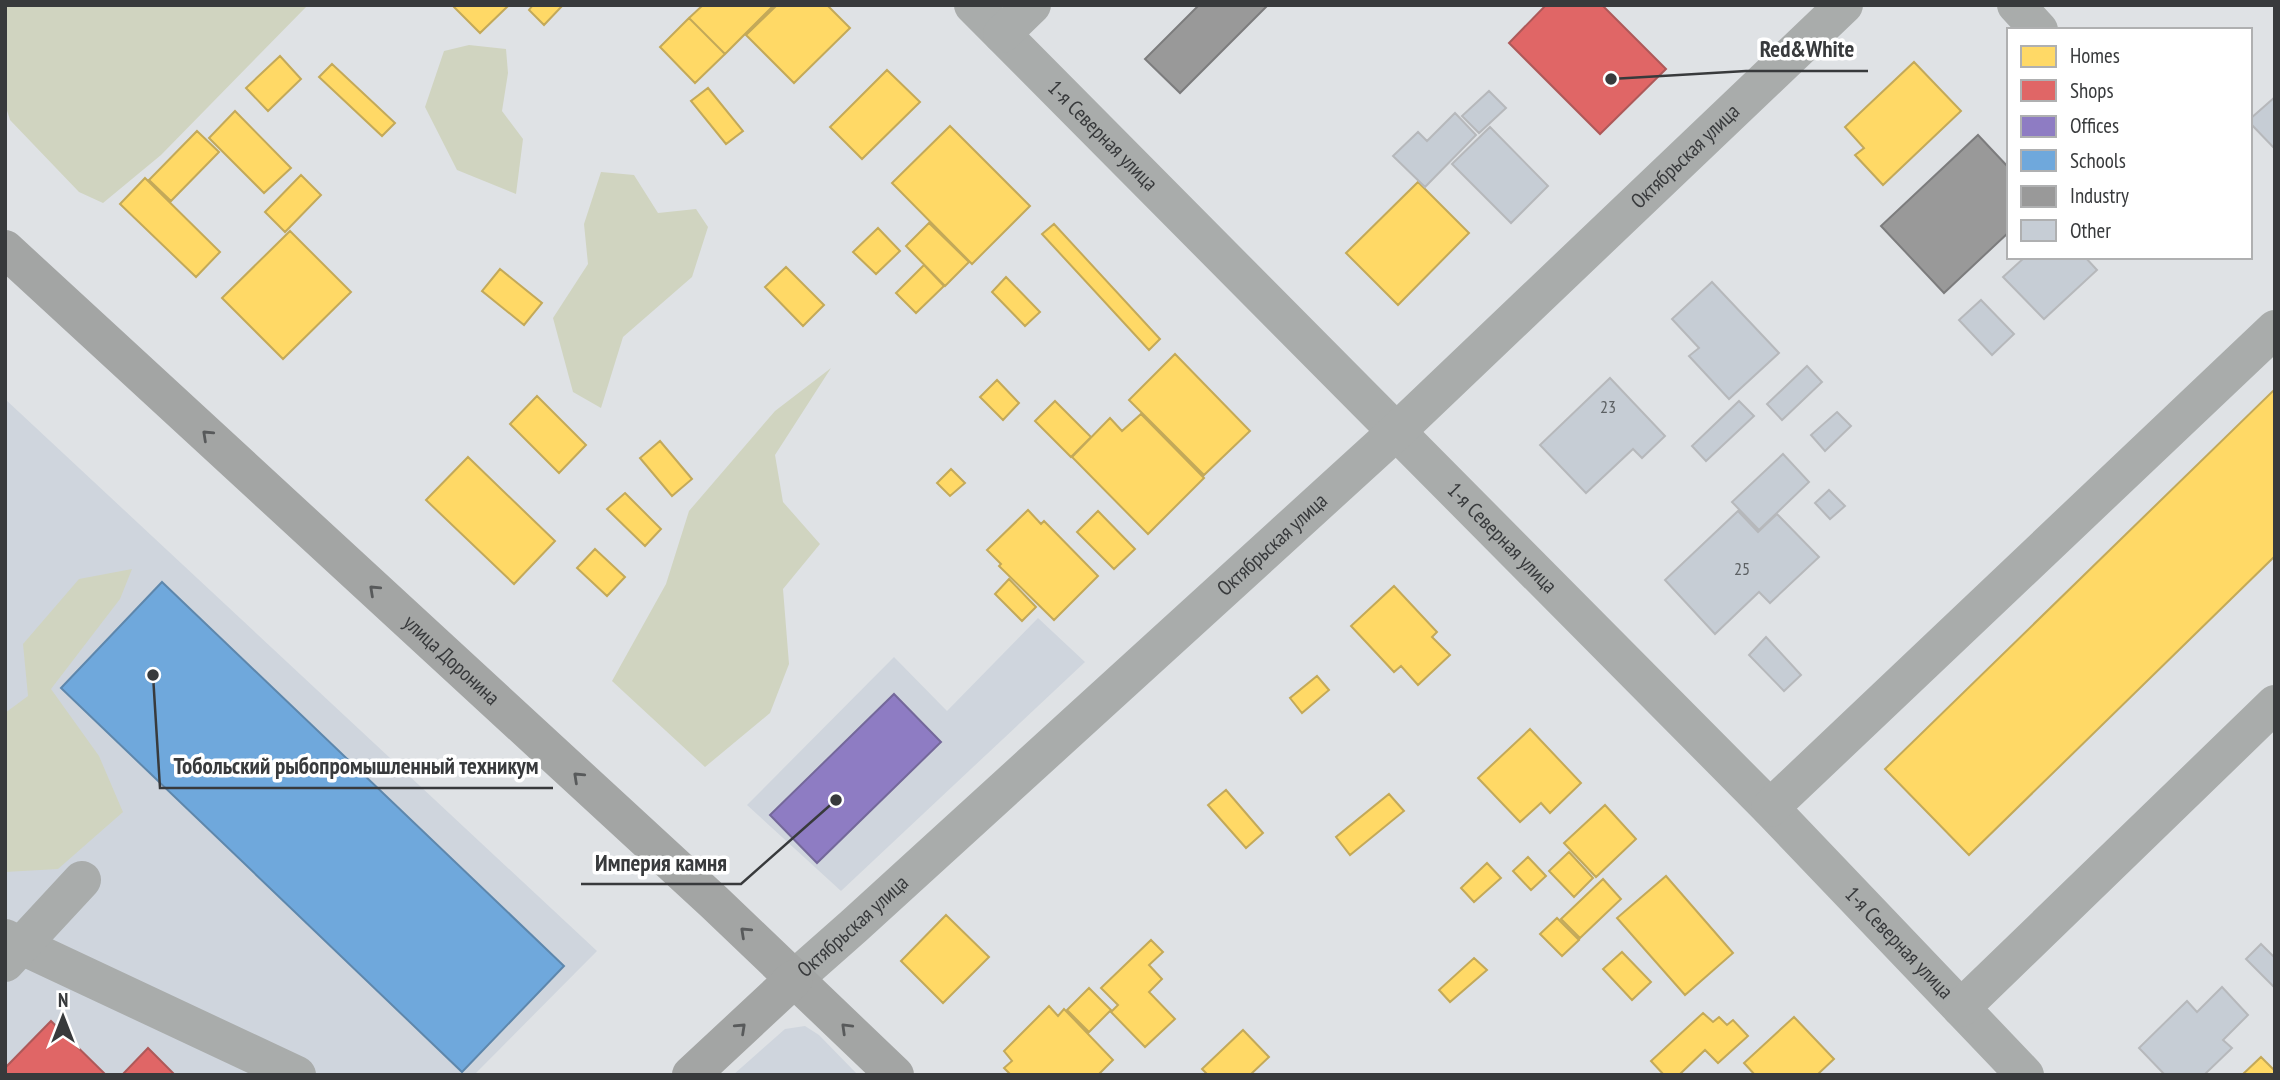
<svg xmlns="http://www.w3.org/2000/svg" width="2280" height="1080" font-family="'PT Sans Narrow',sans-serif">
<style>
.built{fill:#cfd5dd}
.green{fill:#d0d4c0}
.homes{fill:#ffd966;stroke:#c3a959;stroke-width:2}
.shops{fill:#e06666;stroke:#ae5959;stroke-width:2}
.offices{fill:#8e7cc3;stroke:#74689a;stroke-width:2}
.schools{fill:#6fa8dc;stroke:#5e87ac;stroke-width:2}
.industry{fill:#999;stroke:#7c7c7d;stroke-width:2}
.building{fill:#c6cdd5;stroke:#b6b8bb;stroke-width:2}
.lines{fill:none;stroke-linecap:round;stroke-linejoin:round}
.minor{stroke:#a9acab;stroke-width:38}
.major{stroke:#a3a5a4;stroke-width:38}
.oneway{stroke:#585a5b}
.labels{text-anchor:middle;stroke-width:7;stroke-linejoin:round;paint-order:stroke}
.number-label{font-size:18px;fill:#5c6063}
.street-label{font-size:21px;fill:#383a3c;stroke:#fff}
.leader{fill:none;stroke:#383a3c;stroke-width:2.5}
.callout-dot{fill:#383a3c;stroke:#fff;stroke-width:2.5}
.callout-label{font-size:23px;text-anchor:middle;font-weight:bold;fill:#383a3c;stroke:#fff;stroke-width:7;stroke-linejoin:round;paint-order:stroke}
</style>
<rect width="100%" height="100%" fill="#dfe2e5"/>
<path class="built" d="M 5,399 L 597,951 L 474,1075 L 175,1075 L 148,1048 L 122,1075 L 106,1075 L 51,1022 L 5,1068 Z
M 1038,618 L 1085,662 L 841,891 L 747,805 L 894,657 L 947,711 Z
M 805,1026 L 819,1035 L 858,1075 L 733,1075 L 785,1029 Z"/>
<path class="green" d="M 5,5 L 308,5 L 161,155 L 103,203 L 79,192 L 10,120 L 5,104 Z
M 469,45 L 506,49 L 508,73 L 502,111 L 523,139 L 516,194 L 457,170 L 425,107 L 444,51 Z
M 601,172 L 634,175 L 658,213 L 696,209 L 708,227 L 692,277 L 623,337 L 601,408 L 573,392 L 553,318 L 588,264 L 584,224 Z
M 831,368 L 775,455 L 783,502 L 820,544 L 783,589 L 789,664 L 770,713 L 705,767 L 612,681 L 666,584 L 689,511 L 775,411 Z
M 132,569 L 120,599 L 51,689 L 99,756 L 123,812 L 58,869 L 5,872 L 5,713 L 28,696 L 23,644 L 79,579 Z"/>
<path class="homes" d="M 455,5 L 509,5 L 480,33 L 454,7 Z
M 533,5 L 563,5 L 544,25 L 529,10 Z
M 703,5 L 774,5 L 725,54 L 689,18 Z
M 777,5 L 827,5 L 850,28 L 794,83 L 746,35 Z
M 689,18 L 725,54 L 695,83 L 660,47 Z
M 280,56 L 301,79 L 268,111 L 246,88 Z
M 1914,62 L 1961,111 L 1883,185 L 1855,155 L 1864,148 L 1845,127 Z
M 332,64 L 395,123 L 382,136 L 319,77 Z
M 887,70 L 920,102 L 862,159 L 830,127 Z
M 708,88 L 743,131 L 726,144 L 691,101 Z
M 235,111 L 291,168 L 264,193 L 209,138 Z
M 950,126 L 1030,206 L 972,264 L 892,183 Z
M 197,131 L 219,152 L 171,201 L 149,180 Z
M 301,175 L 321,195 L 285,232 L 265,212 Z
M 145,178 L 220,252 L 196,277 L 120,204 Z
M 1418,182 L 1469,233 L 1398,305 L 1346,253 Z
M 929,223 L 969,262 L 945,286 L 906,246 Z
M 1054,224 L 1160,339 L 1149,350 L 1042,234 Z
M 878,228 L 900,251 L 876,274 L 853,252 Z
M 290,231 L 351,292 L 283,359 L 222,298 Z
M 924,265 L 944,286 L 916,313 L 896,293 Z
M 786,267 L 824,305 L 803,326 L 765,287 Z
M 500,269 L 542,303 L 524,325 L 482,291 Z
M 1006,277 L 1040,312 L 1025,326 L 992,292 Z
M 1175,354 L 1250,431 L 1204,475 L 1129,400 Z
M 997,380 L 1019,403 L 1003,420 L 980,397 Z
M 2275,389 L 2275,556 L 1969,855 L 1885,769 Z
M 537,396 L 586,445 L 559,473 L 510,424 Z
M 1055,401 L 1091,437 L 1071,457 L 1035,421 Z
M 1141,414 L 1204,478 L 1148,534 L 1072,457 L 1110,418 L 1122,431 Z
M 660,441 L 692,479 L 672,496 L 640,458 Z
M 468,457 L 555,541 L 514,584 L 426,500 Z
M 951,469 L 965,483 L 950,496 L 937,483 Z
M 625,493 L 661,529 L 645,546 L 607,509 Z
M 1028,510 L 1041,524 L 1044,521 L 1098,576 L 1054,620 L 999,566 L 1001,564 L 987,550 Z
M 1098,511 L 1135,549 L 1114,569 L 1077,532 Z
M 595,549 L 625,577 L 607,596 L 577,568 Z
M 1009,579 L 1036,607 L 1022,621 L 995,594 Z
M 1394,586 L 1437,632 L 1432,637 L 1450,655 L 1418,685 L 1401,666 L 1394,672 L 1351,626 Z
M 1317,676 L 1329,690 L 1302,713 L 1290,698 Z
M 1530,729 L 1581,783 L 1550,813 L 1541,803 L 1520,822 L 1478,778 Z
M 1226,790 L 1263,833 L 1246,848 L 1208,805 Z
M 1389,794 L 1404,811 L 1350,855 L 1336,837 Z
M 1605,805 L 1636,839 L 1596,877 L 1564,843 Z
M 1569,852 L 1593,878 L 1574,897 L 1549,871 Z
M 1528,857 L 1546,876 L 1531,890 L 1513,871 Z
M 1487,863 L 1501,878 L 1474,902 L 1461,888 Z
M 1666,876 L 1733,953 L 1685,995 L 1617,918 Z
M 1603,879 L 1621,899 L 1580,938 L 1561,919 Z
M 946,915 L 989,957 L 943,1003 L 901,961 Z
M 1557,918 L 1579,940 L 1562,956 L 1540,934 Z
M 1151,940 L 1163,952 L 1149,965 L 1162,979 L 1149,992 L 1175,1019 L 1145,1047 L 1111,1012 L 1118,1005 L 1101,988 Z
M 1622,952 L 1651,982 L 1632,1000 L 1603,969 Z
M 1474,958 L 1487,970 L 1450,1002 L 1439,990 Z
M 1089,988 L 1111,1010 L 1089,1032 L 1067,1010 Z
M 1049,1006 L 1058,1016 L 1064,1009 L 1113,1060 L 1098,1075 L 1011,1075 L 1004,1068 L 1012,1061 L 1004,1051 Z
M 1703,1013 L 1713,1022 L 1719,1017 L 1727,1025 L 1733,1020 L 1748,1036 L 1718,1063 L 1705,1050 L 1679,1075 L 1664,1075 L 1651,1061 Z
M 1794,1017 L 1834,1059 L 1817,1075 L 1755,1075 L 1744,1063 Z
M 1243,1030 L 1269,1057 L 1250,1075 L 1208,1075 L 1202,1069 Z
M 2261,1057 L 2275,1071 L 2275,1075 L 2242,1075 Z"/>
<path class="shops" d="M 1546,5 L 1602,5 L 1666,69 L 1600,134 L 1509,43 Z
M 51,1021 L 106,1075 L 5,1075 L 5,1068 Z
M 148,1048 L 175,1075 L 122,1075 Z"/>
<path class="offices" d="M 894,694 L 941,742 L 817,863 L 770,815 Z"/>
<path class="schools" d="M 162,582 L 564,966 L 462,1072 L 61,688 Z"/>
<path class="industry" d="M 1199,5 L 1268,5 L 1180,93 L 1145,59 Z
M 1978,135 L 2009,168 L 2009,232 L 1944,293 L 1881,226 Z"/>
<path class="building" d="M 1489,91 L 1506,108 L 1479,133 L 1462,116 Z
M 2275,97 L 2275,149 L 2250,123 L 2250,119 Z
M 1455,113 L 1476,135 L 1425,187 L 1393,156 L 1418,132 L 1427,141 Z
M 1490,127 L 1548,186 L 1511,223 L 1452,164 Z
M 2025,257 L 2085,257 L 2097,270 L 2044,319 L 2003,277 Z
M 1712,282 L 1779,353 L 1729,399 L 1689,356 L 1699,348 L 1672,319 Z
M 1981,300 L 2014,334 L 1992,355 L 1959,320 Z
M 1807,366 L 1822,382 L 1782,420 L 1767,404 Z
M 1610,378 L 1665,436 L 1642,458 L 1633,449 L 1586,493 L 1540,445 Z
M 1739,401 L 1754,416 L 1706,461 L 1692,446 Z
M 1837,412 L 1851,426 L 1825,451 L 1811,435 Z
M 1783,454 L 1809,482 L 1759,530 L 1732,502 Z
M 1829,490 L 1845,506 L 1830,519 L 1815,503 Z
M 1738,511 L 1758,532 L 1777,514 L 1819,557 L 1770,603 L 1759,592 L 1715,634 L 1665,580 Z
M 1766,637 L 1801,675 L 1784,691 L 1749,655 Z
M 2261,944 L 2275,958 L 2275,988 L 2246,959 Z
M 2222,987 L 2248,1015 L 2223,1040 L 2232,1048 L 2204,1075 L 2165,1075 L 2139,1048 L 2187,1001 L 2197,1012 Z"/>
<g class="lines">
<g class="minor">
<path id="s1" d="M 973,5 L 1770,808 L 2025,1075"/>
<path d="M 2016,5 L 2039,30"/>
<path d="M 1002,34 L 1032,5"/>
<path d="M 1770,808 L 2275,329"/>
<path d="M 5,938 L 297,1075"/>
<path d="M 5,963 L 82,880"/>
<path id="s2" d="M 794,979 L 854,926 L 1397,431 L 1844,5"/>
<path d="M 1961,1008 L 2275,704"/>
</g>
<g class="major">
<path id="s3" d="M 5,249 L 714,902 L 895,1075"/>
<path d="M 691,1075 L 794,979"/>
</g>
</g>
<defs><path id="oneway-chevron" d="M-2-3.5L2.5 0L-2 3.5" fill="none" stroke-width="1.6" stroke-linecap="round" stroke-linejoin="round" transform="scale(1.75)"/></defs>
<g class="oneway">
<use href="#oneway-chevron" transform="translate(207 435) rotate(-137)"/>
<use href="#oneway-chevron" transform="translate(374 590) rotate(-137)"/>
<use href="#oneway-chevron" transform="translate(578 777) rotate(-137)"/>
<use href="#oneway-chevron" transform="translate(745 932) rotate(-137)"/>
<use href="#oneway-chevron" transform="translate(741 1028) rotate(-43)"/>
<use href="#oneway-chevron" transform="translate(846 1028) rotate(-136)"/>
</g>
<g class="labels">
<g class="number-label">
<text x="1608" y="413">23</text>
<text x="1742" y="575">25</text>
</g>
<g class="street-label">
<text dy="7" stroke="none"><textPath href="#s1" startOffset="184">1-я Северная улица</textPath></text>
<text dy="7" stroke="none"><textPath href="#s2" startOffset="1213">Октябрьская улица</textPath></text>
<text dy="7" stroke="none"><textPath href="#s1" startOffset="751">1-я Северная улица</textPath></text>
<text dy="7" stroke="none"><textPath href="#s2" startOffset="646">Октябрьская улица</textPath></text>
<text dy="7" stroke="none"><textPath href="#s3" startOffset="607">улица Доронина</textPath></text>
<text dy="7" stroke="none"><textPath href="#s2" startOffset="79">Октябрьская улица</textPath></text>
<text dy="7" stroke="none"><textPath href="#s1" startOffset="1318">1-я Северная улица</textPath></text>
</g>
</g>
<path class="leader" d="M1611 79L1746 71H1868M153 675L160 788H553M836 800L741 884H581"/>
<g class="callout-dot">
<circle cx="1611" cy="79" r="7"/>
<circle cx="153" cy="675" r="7"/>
<circle cx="836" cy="800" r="7"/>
</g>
<g class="callout-label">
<text x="1807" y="57">Red&amp;White</text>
<text x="356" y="774">Тобольский рыбопромышленный техникум</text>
<text x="661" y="871">Империя камня</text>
</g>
<rect width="2280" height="1080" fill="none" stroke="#383a3c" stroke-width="14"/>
<rect x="2007" y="28" width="245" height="231" fill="#ffffff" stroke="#afb0b1" stroke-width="2"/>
<rect x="2021" y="46" width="35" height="21" fill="#ffd966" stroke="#afb0b1" stroke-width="2"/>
<text x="2070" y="63" font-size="21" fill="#383a3c">Homes</text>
<rect x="2021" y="80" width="35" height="21" fill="#e06666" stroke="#afb0b1" stroke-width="2"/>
<text x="2070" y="98" font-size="21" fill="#383a3c">Shops</text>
<rect x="2021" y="116" width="35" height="21" fill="#8e7cc3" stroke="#afb0b1" stroke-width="2"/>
<text x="2070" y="133" font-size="21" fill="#383a3c">Offices</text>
<rect x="2021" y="150" width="35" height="21" fill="#6fa8dc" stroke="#afb0b1" stroke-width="2"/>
<text x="2070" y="168" font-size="21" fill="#383a3c">Schools</text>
<rect x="2021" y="186" width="35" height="21" fill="#999999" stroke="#afb0b1" stroke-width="2"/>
<text x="2070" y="203" font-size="21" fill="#383a3c">Industry</text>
<rect x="2021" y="220" width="35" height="21" fill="#c6cdd5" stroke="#afb0b1" stroke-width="2"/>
<text x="2070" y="238" font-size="21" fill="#383a3c">Other</text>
<g transform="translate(63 1017)" stroke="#ffffff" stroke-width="5" paint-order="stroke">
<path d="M0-5L12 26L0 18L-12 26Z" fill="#383a3c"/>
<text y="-10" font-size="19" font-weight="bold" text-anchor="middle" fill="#383a3c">N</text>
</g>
</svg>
